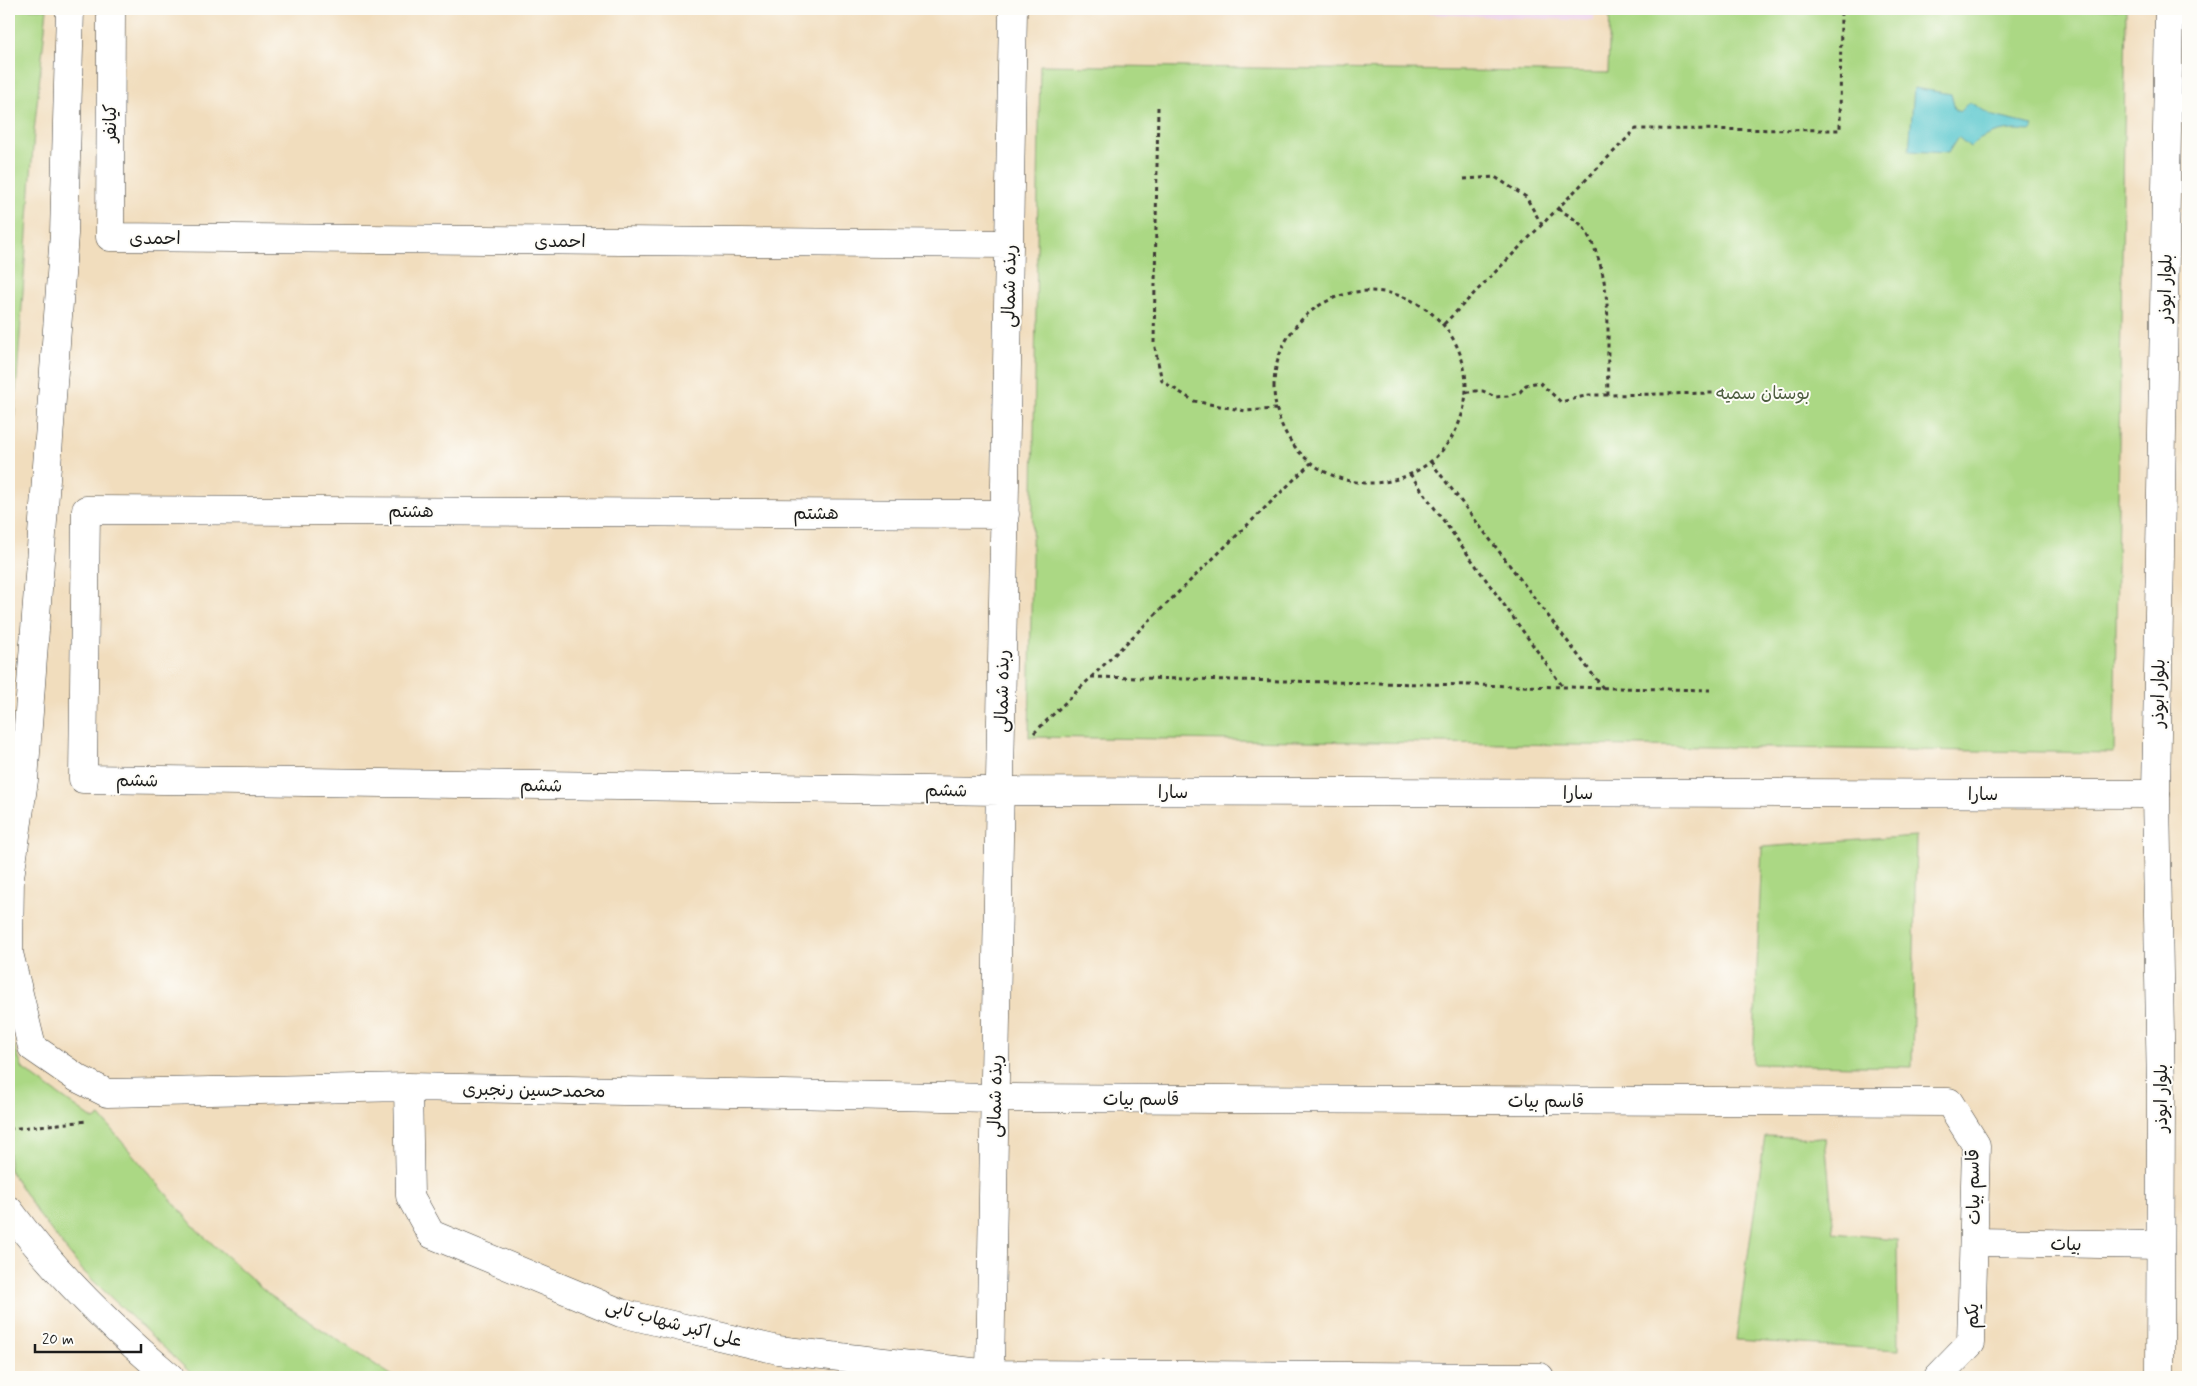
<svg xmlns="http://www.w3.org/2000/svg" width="2197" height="1386" font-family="Mynerve,'Playpen Sans Arabic',sans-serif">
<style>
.built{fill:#ecd1ea}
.green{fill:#abd884;stroke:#647a50}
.water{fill:#59c7ce;stroke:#3a7275}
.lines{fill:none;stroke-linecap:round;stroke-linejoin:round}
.minor-casing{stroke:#3c3934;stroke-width:29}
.major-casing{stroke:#3c3934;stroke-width:29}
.highway-casing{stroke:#3c3934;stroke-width:29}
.path{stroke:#3c3934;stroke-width:3;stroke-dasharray:4 4;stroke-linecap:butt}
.minor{stroke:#fff;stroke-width:28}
.major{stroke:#fff;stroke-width:28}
.highway{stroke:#fff;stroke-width:28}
.labels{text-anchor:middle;stroke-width:4;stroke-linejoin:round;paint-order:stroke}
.street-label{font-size:18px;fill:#1c1c1c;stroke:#fdfcf7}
.park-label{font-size:18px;fill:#4e5e40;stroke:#fdfcf7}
</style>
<rect width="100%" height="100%" fill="#fdfcf7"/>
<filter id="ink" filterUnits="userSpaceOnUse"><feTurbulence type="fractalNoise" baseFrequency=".02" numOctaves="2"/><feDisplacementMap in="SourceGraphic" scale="10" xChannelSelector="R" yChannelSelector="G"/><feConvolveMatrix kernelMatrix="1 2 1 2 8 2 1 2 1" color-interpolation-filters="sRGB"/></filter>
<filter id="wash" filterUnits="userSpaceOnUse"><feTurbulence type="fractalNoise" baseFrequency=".0096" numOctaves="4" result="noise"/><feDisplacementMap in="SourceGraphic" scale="20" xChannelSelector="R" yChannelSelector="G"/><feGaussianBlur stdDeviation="1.12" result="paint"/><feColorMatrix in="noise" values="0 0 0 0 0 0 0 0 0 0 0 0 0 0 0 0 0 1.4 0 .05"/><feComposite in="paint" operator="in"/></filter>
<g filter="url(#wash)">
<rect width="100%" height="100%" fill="#f1ddbd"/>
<path class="built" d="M 1306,9 L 1594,9 L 1594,21 Z"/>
<path class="green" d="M 9,9 L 47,9 L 34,132 L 9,494 Z
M 1610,9 L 2126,9 L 2114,753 L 1029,737 L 1040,65 L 1608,73 Z
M 1916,836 L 1912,1067 L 1753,1064 L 1762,847 Z
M 9,1032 L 23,1069 L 94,1120 L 100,1116 L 197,1230 L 271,1296 L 394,1377 L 195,1377 L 83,1271 L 39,1215 L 9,1169 Z
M 1765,1136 L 1825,1138 L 1834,1233 L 1897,1239 L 1898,1350 L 1736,1340 Z"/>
<path class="water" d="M 1914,88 L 1951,94 L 1955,109 L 1959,112 L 1969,102 L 1993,116 L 2032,125 L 2033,130 C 2027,132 2023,130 2017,130 C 2000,130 1982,135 1970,147 L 1958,137 L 1948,153 L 1909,151 Z"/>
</g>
<g filter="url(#ink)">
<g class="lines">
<g class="minor-casing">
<path id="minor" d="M 70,9 L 64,234 L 24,780 L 10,877 L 9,953 L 32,1047 L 77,1078 L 107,1093 L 408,1087 L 995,1098 L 1949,1102 L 1976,1145 L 1971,1343 L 1938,1377
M 111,9 L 110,237 L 1009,244
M 1005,514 L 86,510 L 83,779 L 1000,791 L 2156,794
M 408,1087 L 410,1196 L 431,1234 L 621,1313 L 778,1350 L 990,1374 L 1540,1377
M 1974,1242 L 2159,1245
M 990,1374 L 1013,9"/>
</g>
<g class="major-casing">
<path id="major" d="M 2160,1377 L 2161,1095 L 2156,794 L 2169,9"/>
</g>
<g class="highway-casing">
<path id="highway" d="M 9,1210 C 54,1272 111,1327 170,1377"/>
</g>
<path class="path" d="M 1158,107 L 1154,343 L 1162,381 L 1194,401 L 1246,411 L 1276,409
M 1464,179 L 1495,177 L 1526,197 L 1542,225
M 1558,209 C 1566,214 1580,221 1585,230 C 1616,280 1606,338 1608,395 L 1713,393
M1274 387a96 96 0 1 1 192 0a96 96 0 1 1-192 0Z
M 1444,324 L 1636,129 L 1840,130 L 1841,9
M 1466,393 L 1472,391 L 1483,391 L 1495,397 L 1508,396 L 1520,392 L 1526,385 L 1539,382 L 1561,402 L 1589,395 L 1608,395
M 1431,462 L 1603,688
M 1410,474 L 1563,687
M 1091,677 L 1710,690
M 1034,733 L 1311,463
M 9,1129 L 88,1121"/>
<use href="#minor" class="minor"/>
<use href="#major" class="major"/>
<use href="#highway" class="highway"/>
</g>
</g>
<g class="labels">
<g class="street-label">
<text transform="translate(110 123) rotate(-90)" y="6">کیانفر</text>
<text x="155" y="244">احمدی</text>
<text x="560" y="247">احمدی</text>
<text transform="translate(1009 286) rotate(-89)" y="6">ربذه شمالی</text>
<text transform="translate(2165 288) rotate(-89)" y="6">بلوار ابوذر</text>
<text x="411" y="517">هشتم</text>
<text x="816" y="519">هشتم</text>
<text transform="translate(1002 691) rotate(-89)" y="6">ربذه شمالی</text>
<text transform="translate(2158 693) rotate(-89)" y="6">بلوار ابوذر</text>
<text transform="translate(137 780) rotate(1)" y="6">ششم</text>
<text transform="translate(541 785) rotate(1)" y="6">ششم</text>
<text transform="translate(946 790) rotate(1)" y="6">ششم</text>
<text x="1173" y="798">سارا</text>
<text x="1578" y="799">سارا</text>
<text x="1983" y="800">سارا</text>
<text transform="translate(534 1090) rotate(1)" y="6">محمدحسین رنجبری</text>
<text transform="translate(995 1096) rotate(-89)" y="6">ربذه شمالی</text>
<text transform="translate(2161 1098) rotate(-90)" y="6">بلوار ابوذر</text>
<text x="1141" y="1105">قاسم بیات</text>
<text x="1546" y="1107">قاسم بیات</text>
<text transform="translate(1973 1187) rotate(-91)" y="6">قاسم بیات</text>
<text transform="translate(2066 1244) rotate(1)" y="6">بیات</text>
<text transform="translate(1972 1316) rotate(-89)" y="6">یکم</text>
<text transform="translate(674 1323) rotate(15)" y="6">علی اکبر شهاب تابی</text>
</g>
<g class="park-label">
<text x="1763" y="399">بوستان سمیه</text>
</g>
</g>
<rect width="2197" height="1386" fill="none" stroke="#fdfcf7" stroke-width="30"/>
<path d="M35 1344v8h106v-8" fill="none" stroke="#1c1c1c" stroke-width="2.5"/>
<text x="42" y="1344" font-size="15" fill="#1c1c1c" stroke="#fdfcf7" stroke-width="4" paint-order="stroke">20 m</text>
</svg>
